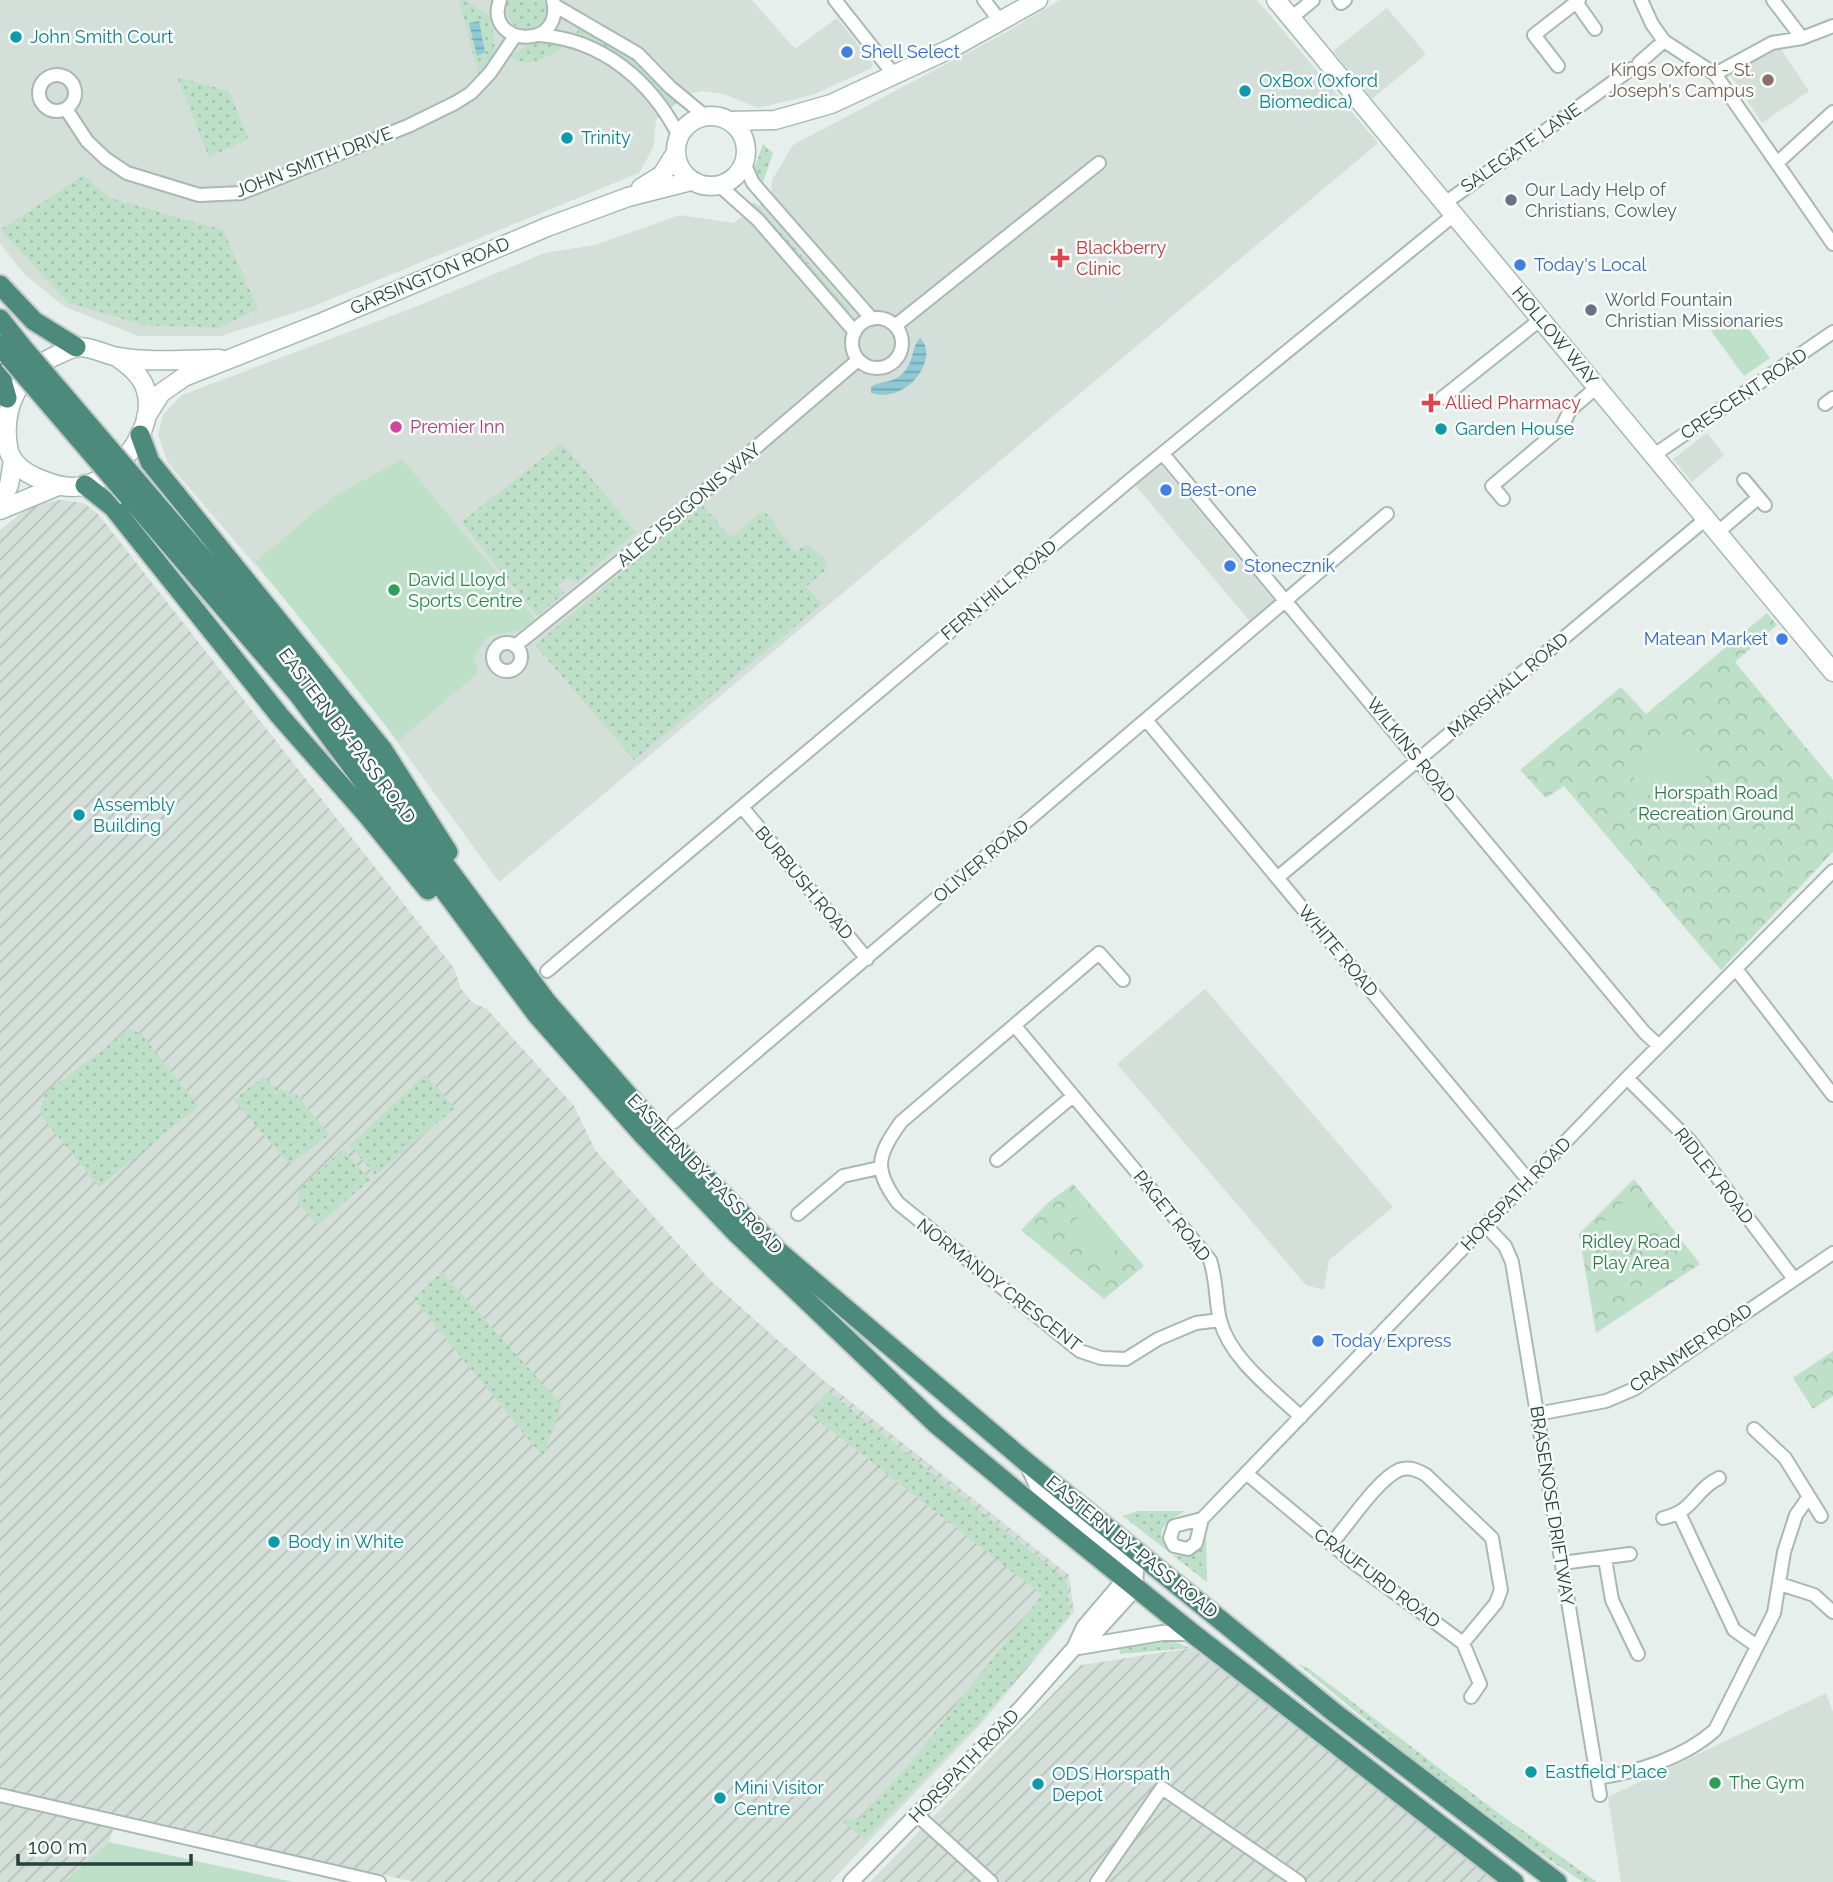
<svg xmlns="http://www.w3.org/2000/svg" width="1833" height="1882" font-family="Raleway,sans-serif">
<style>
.built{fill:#d4dfda}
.industrial{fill:url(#industrial-furrows)}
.grass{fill:url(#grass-dots)}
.forest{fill:url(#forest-crowns)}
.pitch{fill:#bfe0c8}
.water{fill:url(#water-rules)}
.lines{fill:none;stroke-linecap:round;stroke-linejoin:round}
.minor-casing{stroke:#a8b8b2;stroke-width:16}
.tertiary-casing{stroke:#a8b8b2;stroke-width:18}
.secondary-casing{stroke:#a4bbb3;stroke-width:21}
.trunk-casing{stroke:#c2cac8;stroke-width:23}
.minor{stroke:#fff;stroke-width:12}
.tertiary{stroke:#fff;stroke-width:14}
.secondary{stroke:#fff;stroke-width:18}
.trunk{stroke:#4c8a7c;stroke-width:19}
.trunk-bridge-casing{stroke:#c2cac8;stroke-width:23;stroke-linecap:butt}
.trunk-bridge{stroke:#4c8a7c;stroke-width:19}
.culture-dot{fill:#0f9aa8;stroke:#f7fbf9;stroke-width:2.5}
.shop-dot{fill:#3f7fe0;stroke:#f7fbf9;stroke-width:2.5}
.education-dot{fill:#8d6e63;stroke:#f7fbf9;stroke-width:2.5}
.worship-dot{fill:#6b7280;stroke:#f7fbf9;stroke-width:2.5}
.health-dot{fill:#e0444e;stroke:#f7fbf9;stroke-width:2.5}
.hotel-dot{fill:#d1479c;stroke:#f7fbf9;stroke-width:2.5}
.leisure-dot{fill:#2e9e5b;stroke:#f7fbf9;stroke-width:2.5}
.labels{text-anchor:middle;stroke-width:5;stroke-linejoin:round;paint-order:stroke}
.culture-label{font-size:18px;fill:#0d838f;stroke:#f7fbf9;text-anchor:start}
.shop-label{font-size:18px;fill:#366cbe;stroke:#f7fbf9;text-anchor:start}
.education-label{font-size:18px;fill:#785e54;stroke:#f7fbf9;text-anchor:end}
.street-label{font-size:18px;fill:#24423a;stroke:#f7fbf9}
.worship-label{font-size:18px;fill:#5b616d;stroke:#f7fbf9;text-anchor:start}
.health-label{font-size:18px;fill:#be3a42;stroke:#f7fbf9;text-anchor:start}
.hotel-label{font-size:18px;fill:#b23c85;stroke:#f7fbf9;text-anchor:start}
.leisure-label{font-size:18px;fill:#27864d;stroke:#f7fbf9;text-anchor:start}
.park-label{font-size:18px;fill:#2d7a4b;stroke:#f7fbf9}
</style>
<defs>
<pattern id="industrial-furrows" width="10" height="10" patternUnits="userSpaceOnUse" patternTransform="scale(1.75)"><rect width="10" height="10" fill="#d4dfda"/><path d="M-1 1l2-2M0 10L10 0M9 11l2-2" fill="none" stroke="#b6c1bc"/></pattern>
<pattern id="grass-dots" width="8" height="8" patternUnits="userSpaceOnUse" patternTransform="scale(1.75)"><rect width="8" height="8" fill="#bfe0c8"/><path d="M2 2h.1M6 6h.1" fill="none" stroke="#a4c1ad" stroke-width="1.8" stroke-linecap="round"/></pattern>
<pattern id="forest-crowns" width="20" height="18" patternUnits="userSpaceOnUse" patternTransform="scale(1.75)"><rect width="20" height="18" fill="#bfe0c8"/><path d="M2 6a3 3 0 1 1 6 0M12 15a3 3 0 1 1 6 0" fill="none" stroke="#a4c1ad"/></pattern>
<pattern id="water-rules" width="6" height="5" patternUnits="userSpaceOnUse" patternTransform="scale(1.75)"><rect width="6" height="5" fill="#8ec9d4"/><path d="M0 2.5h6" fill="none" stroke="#74a5ad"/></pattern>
</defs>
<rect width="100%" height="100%" fill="#e6efeb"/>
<path class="built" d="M 0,0 L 752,0 L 795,49 L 837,18 L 873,64 L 870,69 L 812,95 L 758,108 L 724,94 L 703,91 L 685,94 L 656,120 L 653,148 L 639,173 L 309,308 L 221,336 L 139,336 L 65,307 L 24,274 L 0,243 Z
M 1060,0 L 1257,0 L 1378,143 L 499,882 L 342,666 L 168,463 L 158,435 L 163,415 L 182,395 L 415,307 L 545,253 L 595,245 L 680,215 L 733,223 L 771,197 L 772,180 L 793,145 L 1003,34 Z
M 1387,8 L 1426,54 L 1372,99 L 1333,51 Z
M 1777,43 L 1809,91 L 1762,123 L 1727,70 Z
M 1707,433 L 1724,455 L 1692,482 L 1673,459 Z
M 1160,464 L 1275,602 L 1253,625 L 1135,485 Z
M 1205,989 L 1393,1207 L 1329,1260 L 1324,1290 L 1306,1285 L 1117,1064 Z
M 1826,1693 L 1833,1712 L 1833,1882 L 1621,1882 L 1608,1797 Z"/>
<path class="industrial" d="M 60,500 L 84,503 L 98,514 L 454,968 L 461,989 L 473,1003 L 487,1009 L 574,1106 L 595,1150 L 710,1280 L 821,1378 L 1069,1575 L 1074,1612 L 981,1724 L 830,1882 L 415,1882 L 118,1814 L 109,1842 L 63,1882 L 0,1882 L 0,530 L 30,506 Z
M 1192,1648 L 1498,1882 L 870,1882 L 1081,1665 Z"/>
<path class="grass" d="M 459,0 L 466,0 L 489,15 C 495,39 501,58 479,76 Z
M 508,0 L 544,0 C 550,14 544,26 530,30 L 515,27 L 506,13 Z
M 579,28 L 616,46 L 637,60 L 678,102 L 671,108 C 643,75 616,52 576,34 Z
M 544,42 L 566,43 C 552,57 528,70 510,57 L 526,46 Z
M 177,77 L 229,91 L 249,139 L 209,157 Z
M 763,144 L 773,153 L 762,185 L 757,184 L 754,169 Z
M 84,175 L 110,198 L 223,230 L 258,309 L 219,328 L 143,325 L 69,303 L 0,230 Z
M 754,202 L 850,310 L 845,313 L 752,204 Z
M 562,443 L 636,532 L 577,582 L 569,577 L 558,585 L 564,593 L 537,616 L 461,522 Z
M 702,505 L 731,537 L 764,510 L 795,552 L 806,544 L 827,561 L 825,571 L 806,587 L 822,604 L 634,760 L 535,645 Z
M 130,1029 L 141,1034 L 199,1106 L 99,1187 L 42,1117 L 40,1107 L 46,1092 Z
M 425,1074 L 455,1108 L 376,1175 L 349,1146 Z
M 264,1076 L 274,1087 L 297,1095 L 329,1135 L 293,1162 L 286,1161 L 234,1100 Z
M 343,1149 L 370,1180 L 318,1225 L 298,1203 L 299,1190 Z
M 442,1272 L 562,1405 L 543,1457 L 413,1298 Z
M 828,1391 L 1066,1579 L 1070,1614 L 979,1723 L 865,1840 L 842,1821 L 845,1818 L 858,1820 L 912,1761 L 1042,1595 L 810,1414 Z
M 1138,1511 L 1185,1511 C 1167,1522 1151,1528 1170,1553 L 1123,1516 Z
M 1205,1535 L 1206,1535 L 1207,1582 L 1171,1554 C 1187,1560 1203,1554 1205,1535 Z
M 1165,1638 L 1190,1648 L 1120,1654 L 1119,1644 Z
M 1297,1663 L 1308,1668 L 1501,1815 L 1597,1882 L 1583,1882 L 1542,1855 L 1418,1763 Z"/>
<path class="forest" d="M 1767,613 L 1777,625 L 1735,662 L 1833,780 L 1833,852 L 1721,970 L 1564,786 L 1546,798 L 1520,770 L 1621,687 L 1646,714 Z
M 1634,1179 L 1700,1264 L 1596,1333 L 1579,1234 Z
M 1073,1184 L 1144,1266 L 1104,1299 L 1021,1230 L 1050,1201 Z
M 1833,1351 L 1833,1396 L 1813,1409 L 1793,1378 Z"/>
<path class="pitch" d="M 1737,313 L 1770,358 L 1744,376 L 1711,331 Z
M 402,459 L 535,619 L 520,630 L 487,637 L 474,657 L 478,673 L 398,741 L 255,562 L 333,497 Z
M 1665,730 L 1707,779 L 1666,814 L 1624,766 Z
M 1624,1202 L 1643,1222 L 1612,1252 L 1593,1232 Z
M 1087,1210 L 1118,1247 L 1099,1265 L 1067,1227 Z
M 109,1842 L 293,1882 L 294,1882 L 63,1882 Z"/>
<path class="water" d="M 479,21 L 485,52 L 477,56 L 469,23 Z
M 920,338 C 940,356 909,405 871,393 L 871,387 C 880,380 892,384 902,374 C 915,362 911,347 920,338 Z"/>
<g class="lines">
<g class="minor-casing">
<path id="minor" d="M 500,0 C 483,46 565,52 553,0
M 835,0 L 895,76
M 984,0 L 1000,21
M 1339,0 L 1341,3 L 1345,0
M 1641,0 L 1652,24 L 1664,41 L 1715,74 L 1833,244
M 1773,0 L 1802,38
M 1576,2 L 1595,29
M 554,5 L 638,54 L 670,87 L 705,116
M 1291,18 L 1313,0
M 538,35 C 602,39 651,81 679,136
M 1639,63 L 1664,41
M 1558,66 L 1534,35 L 1579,0
M 1715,74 L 1772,43 L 1802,38 L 1833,26
M39 93a18 18 0 1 1 36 0a18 18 0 1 1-36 0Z
M 66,109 L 87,141 L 106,159 L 127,173 L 199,195 L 241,193 L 408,126 L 455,103 L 471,93 L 490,73 L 515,36
M 744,163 L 753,183 L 872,319
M 1777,163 L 1833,112
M 720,186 L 758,220 L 855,332
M 1445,203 L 1631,69
M852 343a25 25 0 1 1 50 0a25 25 0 1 1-50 0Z
M 895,326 L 1099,163
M 1442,398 L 1541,319
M 1825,404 L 1833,398
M 1163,454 L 1644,1032 L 1659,1046
M 1654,455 L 1833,332
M 1744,480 L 1765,505
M 1503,499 L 1492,486 L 1562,427 L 1570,410 L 1597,387
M 1718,532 L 1758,498
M493 657a14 14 0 1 1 28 0a14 14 0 1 1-28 0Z
M 515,646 L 670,521 L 858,360
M 1147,721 L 1529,1181
M 742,807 L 867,959
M 1277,878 L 1707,518
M 1736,969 L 1833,1095
M 547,971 L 1136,475 L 1455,214
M 1123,980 L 1099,953 L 901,1122 C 877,1156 873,1169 898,1203 L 1080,1351 L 1101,1358 L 1126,1359 L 1158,1339 L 1196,1323 L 1220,1320
M 1015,1026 L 1210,1260 C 1217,1281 1215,1299 1220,1320 C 1230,1359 1273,1390 1301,1417
M 1627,1078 L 1690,1141 L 1794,1279
M 674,1122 L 1387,514
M 997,1160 L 1073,1096
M 798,1214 L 843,1176 L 879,1168
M 1486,1226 L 1505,1246 L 1512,1262 L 1600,1795
M 1537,1414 L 1606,1401 L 1634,1389 L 1833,1253
M 1754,1429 L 1785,1458 L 1821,1516
M 1246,1473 L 1353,1562 L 1463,1643 L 1480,1684 L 1471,1697
M 1680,1515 L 1734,1630 L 1757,1646
M 1663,1518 C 1695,1511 1694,1490 1719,1478
M 1202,1519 L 1174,1526 L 1170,1538 L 1174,1546 L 1188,1549 L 1196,1543 L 1202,1519 L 1627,1078 L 1833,871
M 1331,1544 C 1348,1525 1377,1480 1399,1470 C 1409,1466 1417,1470 1426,1475 L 1492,1538 L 1501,1590 L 1496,1603 L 1463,1643
M 1605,1559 L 1612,1600 L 1638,1654
M 1562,1563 L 1630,1554
M 1780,1584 L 1814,1595 L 1833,1612
M 1597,1778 C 1637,1772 1684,1758 1715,1730 L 1774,1613 L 1784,1552 L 1796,1515 L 1808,1498
M 0,1795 L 379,1882
M 916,1814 L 991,1882
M 1097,1882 L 1162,1788 L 1299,1882"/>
</g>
<g class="tertiary-casing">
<path id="tertiary" d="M 1075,1646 L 1084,1627 L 1130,1573
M 1079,1647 L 1162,1633 L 1192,1633
M 851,1882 L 1021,1708 L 1075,1647 L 1093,1635 L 1123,1602 L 1135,1589 L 1136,1569 L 1037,1486 L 1028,1466"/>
</g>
<g class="secondary-casing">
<path id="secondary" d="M 1276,0 L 1833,672
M676 151a35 35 0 1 1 70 0a35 35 0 1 1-70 0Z
M 730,121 L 775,120 L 831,104 L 952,48 L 1038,0
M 641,188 L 662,175 L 675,154
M 117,357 C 127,365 137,371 143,383 C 162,421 122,473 87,485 C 70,490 55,485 40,479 C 27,474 14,465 9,452 C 0,410 18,372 57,355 C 63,353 71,348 77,347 C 92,346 105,355 118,357 C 152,363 186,359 220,359
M 146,417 L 161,393 L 184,377 L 323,322 L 547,227 L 628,197 L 691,181
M 0,503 L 9,485 L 13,461
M 0,510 L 58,486"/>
</g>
<g class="trunk-casing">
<path id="trunk" d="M 0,285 L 34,321 L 76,347
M 0,319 L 23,348
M 0,345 L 10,358
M 0,373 L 7,398
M 140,435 L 150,462 L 383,750 L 448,852
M 85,485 L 113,507 L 279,715 L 367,815 L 428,890
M 141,486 L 311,684 L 546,1001 L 654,1125 L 778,1251 L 1025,1461 L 1336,1714 L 1557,1882
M 129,497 L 298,694 L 537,1015 L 642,1134 L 736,1233 L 936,1424 L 1020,1494 L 1192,1633 L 1514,1882"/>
</g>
<use href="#minor" class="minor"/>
<use href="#tertiary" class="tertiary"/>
<use href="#secondary" class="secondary"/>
<use href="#trunk" class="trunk"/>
<g class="trunk-bridge-casing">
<path id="trunk-bridge" d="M 23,348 L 141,486
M 10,358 L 129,497"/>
</g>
<use href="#trunk-bridge" class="trunk-bridge"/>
</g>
<g class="culture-dot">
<circle cx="16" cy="37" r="7"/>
<circle cx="1245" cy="91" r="7"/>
<circle cx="567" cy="138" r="7"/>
<circle cx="1441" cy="429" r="7"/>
<circle cx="79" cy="815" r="7"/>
<circle cx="274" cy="1542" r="7"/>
<circle cx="1531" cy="1772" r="7"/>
<circle cx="1038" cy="1784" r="7"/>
<circle cx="720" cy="1798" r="7"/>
</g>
<g class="shop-dot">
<circle cx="847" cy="52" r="7"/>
<circle cx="1520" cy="265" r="7"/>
<circle cx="1166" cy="490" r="7"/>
<circle cx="1230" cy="566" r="7"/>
<circle cx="1782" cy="639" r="7"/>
<circle cx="1318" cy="1341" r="7"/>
</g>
<circle class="education-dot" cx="1768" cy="80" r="7"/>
<g class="worship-dot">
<circle cx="1511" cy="200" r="7"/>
<circle cx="1591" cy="310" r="7"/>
</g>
<g class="health-dot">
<path d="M1056.5 247.5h7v7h7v7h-7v7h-7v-7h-7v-7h7z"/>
<path d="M1427.5 392.5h7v7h7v7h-7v7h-7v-7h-7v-7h7z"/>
</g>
<circle class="hotel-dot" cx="396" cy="427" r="7"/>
<g class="leisure-dot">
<circle cx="394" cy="590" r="7"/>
<circle cx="1715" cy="1783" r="7"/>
</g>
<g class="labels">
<g class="culture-label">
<text x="30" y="43">John Smith Court</text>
<text x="1259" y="87">OxBox (Oxford<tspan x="1259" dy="21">Biomedica)</tspan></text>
<text x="581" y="144">Trinity</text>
<text x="1455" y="435">Garden House</text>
<text x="93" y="811">Assembly<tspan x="93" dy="21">Building</tspan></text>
<text x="288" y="1548">Body in White</text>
<text x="1545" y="1778">Eastfield Place</text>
<text x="1052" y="1780">ODS Horspath<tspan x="1052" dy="21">Depot</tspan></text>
<text x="734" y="1794">Mini Visitor<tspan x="734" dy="21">Centre</tspan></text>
</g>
<g class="shop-label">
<text x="861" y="58">Shell Select</text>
<text x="1534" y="271">Today's Local</text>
<text x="1180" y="496">Best-one</text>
<text x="1244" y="572">Stonecznik</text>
<text x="1768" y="645" text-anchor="end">Matean Market</text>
<text x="1332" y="1347">Today Express</text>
</g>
<g class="education-label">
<text x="1754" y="76">Kings Oxford - St.<tspan x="1754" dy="21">Joseph's Campus</tspan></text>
</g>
<g class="street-label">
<text transform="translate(1521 148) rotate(-35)" y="6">SALEGATE LANE</text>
<text transform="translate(314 162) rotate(-21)" y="6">JOHN SMITH DRIVE</text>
<text transform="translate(430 276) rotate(-23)" y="6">GARSINGTON ROAD</text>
<text transform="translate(1555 336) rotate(50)" y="6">HOLLOW WAY</text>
<text transform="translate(1744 394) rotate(-34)" y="6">CRESCENT ROAD</text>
<text transform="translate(689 505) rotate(-40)" y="6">ALEC ISSIGONIS WAY</text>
<text transform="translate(999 590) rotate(-40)" y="6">FERN HILL ROAD</text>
<text transform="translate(1508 685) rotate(-40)" y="6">MARSHALL ROAD</text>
<text transform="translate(347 736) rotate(53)" y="6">EASTERN BY-PASS ROAD</text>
<text transform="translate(1411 750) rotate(51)" y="6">WILKINS ROAD</text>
<text transform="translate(981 861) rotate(-40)" y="6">OLIVER ROAD</text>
<text transform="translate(804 883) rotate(50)" y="6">BURBUSH ROAD</text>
<text transform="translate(1338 951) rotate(50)" y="6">WHITE ROAD</text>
<text transform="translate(705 1174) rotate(46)" y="6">EASTERN BY-PASS ROAD</text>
<text transform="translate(1714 1176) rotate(52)" y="6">RIDLEY ROAD</text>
<text transform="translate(1516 1194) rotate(-46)" y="6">HORSPATH ROAD</text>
<text transform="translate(1172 1216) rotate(51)" y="6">PAGET ROAD</text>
<text transform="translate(999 1285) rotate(38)" y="6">NORMANDY CRESCENT</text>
<text transform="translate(1691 1348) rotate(-34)" y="6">CRANMER ROAD</text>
<text transform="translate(1552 1506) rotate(81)" y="6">BRASENOSE DRIFTWAY</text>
<text transform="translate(1132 1547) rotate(39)" y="6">EASTERN BY-PASS ROAD</text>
<text transform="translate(1377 1578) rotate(37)" y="6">CRAUFURD ROAD</text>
<text transform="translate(964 1766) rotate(-46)" y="6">HORSPATH ROAD</text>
</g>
<g class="worship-label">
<text x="1525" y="196">Our Lady Help of<tspan x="1525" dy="21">Christians, Cowley</tspan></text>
<text x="1605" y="306">World Fountain<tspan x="1605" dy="21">Christian Missionaries</tspan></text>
</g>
<g class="health-label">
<text x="1076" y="254">Blackberry<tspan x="1076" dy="21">Clinic</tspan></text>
<text x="1445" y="409">Allied Pharmacy</text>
</g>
<g class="hotel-label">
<text x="410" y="433">Premier Inn</text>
</g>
<g class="leisure-label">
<text x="408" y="586">David Lloyd<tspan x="408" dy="21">Sports Centre</tspan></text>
<text x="1729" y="1789">The Gym</text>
</g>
<g class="park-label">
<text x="1716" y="799">Horspath Road<tspan x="1716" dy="21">Recreation Ground</tspan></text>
<text x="1631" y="1248">Ridley Road<tspan x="1631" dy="21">Play Area</tspan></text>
</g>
</g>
<path d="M18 1854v10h173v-10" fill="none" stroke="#24423a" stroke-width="3.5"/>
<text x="28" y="1854" font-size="21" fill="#24423a" stroke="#f7fbf9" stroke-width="5" paint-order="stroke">100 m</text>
</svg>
